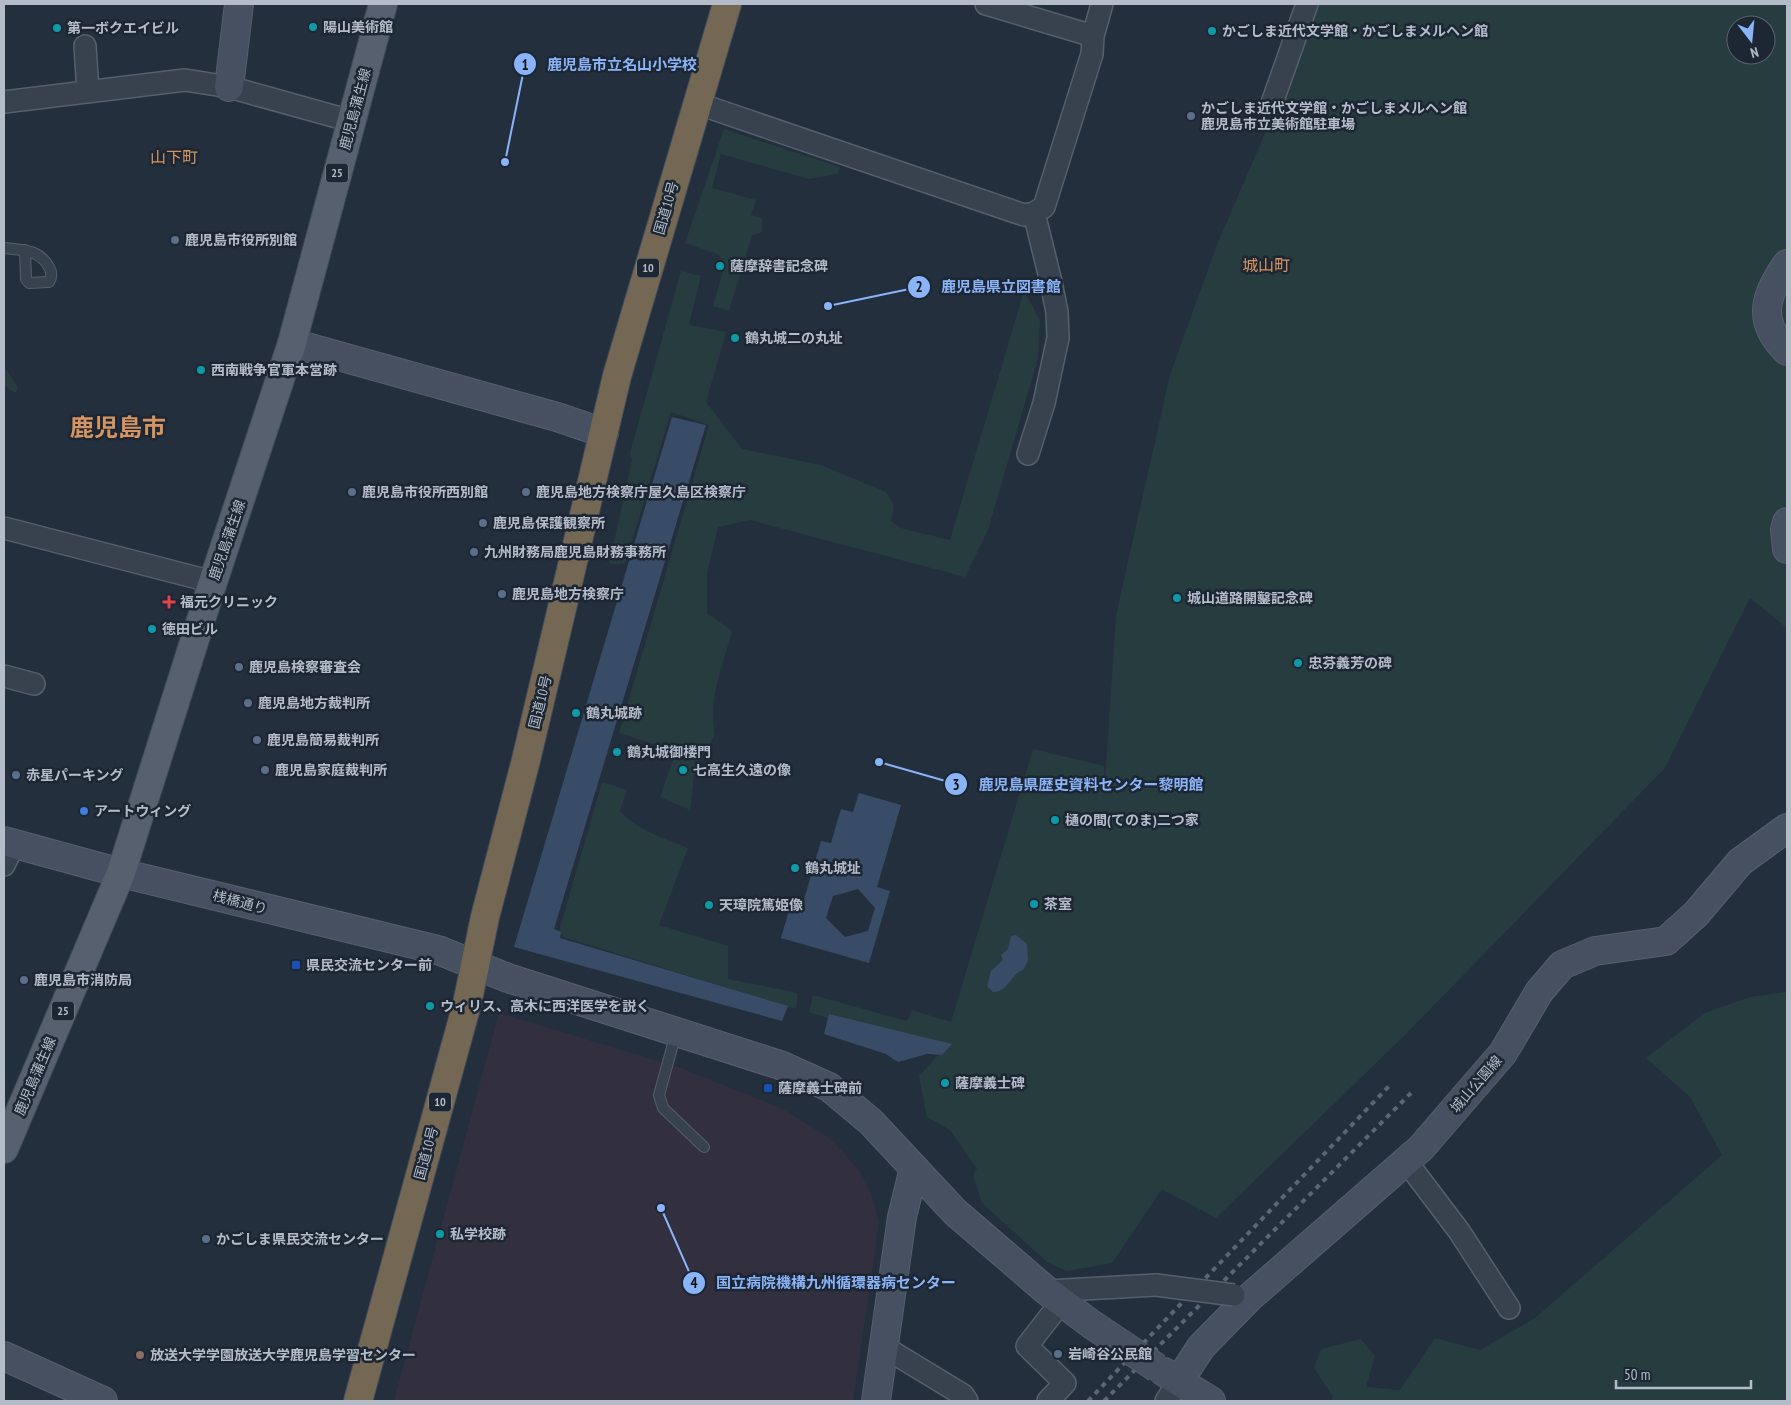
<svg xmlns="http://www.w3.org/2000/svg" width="1791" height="1405" font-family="'PT Sans Narrow','Noto Sans JP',sans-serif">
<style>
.medical{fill:#32303f}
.green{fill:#263c3f;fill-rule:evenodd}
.water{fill:#394c67;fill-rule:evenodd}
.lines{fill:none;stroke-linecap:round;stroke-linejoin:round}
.lane-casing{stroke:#565f6c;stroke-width:12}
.street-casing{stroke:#565f6c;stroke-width:24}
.secondary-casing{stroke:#565f6c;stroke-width:30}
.primary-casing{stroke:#414a57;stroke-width:30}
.highway-casing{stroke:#434c59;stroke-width:30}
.lane{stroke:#38414e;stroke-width:10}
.street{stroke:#38414e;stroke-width:21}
.secondary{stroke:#465061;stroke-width:28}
.primary{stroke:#56606e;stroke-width:28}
.highway{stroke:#746855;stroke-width:28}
.rail{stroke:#5a6575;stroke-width:4;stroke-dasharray:5 5;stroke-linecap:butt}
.street-bridge-casing{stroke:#565f6c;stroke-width:24;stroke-linecap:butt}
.secondary-bridge-casing{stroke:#565f6c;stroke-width:30;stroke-linecap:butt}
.street-bridge{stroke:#38414e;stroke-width:21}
.secondary-bridge{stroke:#465061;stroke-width:28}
.culture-dot{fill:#0f9aa8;stroke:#1d2633;stroke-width:2}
.service-dot{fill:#5c6f8a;stroke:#1d2633;stroke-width:2}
.health-dot{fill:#e0444e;stroke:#1d2633;stroke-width:2}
.shop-dot{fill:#3f7fe0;stroke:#1d2633;stroke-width:2}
.transit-dot{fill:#1a4fb4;stroke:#1d2633;stroke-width:2}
.education-dot{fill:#8d6e63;stroke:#1d2633;stroke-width:2}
.labels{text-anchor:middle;stroke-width:5;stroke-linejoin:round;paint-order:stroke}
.shield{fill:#1d2633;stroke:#878f9c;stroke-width:1}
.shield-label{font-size:12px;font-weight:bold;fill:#b4bcc9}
.poi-label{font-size:14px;font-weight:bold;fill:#b4bcc9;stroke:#1d2633;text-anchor:start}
.street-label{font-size:14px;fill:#b4bcc9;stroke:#1d2633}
.quarter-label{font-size:16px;fill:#d59563;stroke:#1d2633}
.town-label{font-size:24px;font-weight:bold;fill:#d59563;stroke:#1d2633}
.leader{fill:none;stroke:#8ab4f8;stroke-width:2}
.callout-dot{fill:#8ab4f8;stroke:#1d2633;stroke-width:2}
.mark-label{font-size:15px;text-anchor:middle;font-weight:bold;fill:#111}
.callout-label{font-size:15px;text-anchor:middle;font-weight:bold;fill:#8ab4f8;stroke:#1d2633;stroke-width:5;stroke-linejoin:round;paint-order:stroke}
</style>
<rect width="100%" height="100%" fill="#242f3e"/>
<path class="medical" d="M 499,1013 L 678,1067 L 781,1108 L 826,1136 L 840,1149 L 860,1172 L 871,1194 L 879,1222 L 853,1401 L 394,1401 Z"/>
<path class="green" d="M 1316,4 L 1787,4 L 1787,628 L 1750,598 L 1664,769 L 1405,1035 L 1216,1218 L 1162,1189 L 1112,1263 L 1067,1271 L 1047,1262 L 982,1203 L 973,1175 L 977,1169 L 950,1130 L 927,1117 L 919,1076 L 939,1054 L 809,1012 L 813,995 L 907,1021 L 912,1010 L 951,1022 L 1033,749 L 1104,766 L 1105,784 L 1116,615 L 1170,375 L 1218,242 L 1286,85 ZM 1736,25 L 1766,25 L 1766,55 L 1736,55 Z
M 724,129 L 840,167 L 838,174 L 809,179 L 721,154 L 712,188 L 756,200 L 751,215 L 762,218 L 762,232 L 752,235 L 729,311 L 713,306 L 725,264 L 718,254 L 685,243 Z
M 681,271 L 701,276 L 689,325 L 726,332 L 706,402 L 742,449 L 821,465 L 886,492 L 894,506 L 891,521 L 901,528 L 950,540 L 1024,291 L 1040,320 L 1038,358 L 988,530 L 965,577 L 750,520 L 718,527 L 707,574 L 707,613 L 732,631 C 724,662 707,702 715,734 L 694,775 L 690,813 L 688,809 L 660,797 L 676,751 L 619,733 L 709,425 L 671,412 L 625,564 L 609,564 L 632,460 L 630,453 Z
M 4,367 L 18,387 L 16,393 L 4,386 Z
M 602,782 L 627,790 L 620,811 C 639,831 663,838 688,848 L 659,925 L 728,946 L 728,979 L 798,993 L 796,1009 L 563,937 L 559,931 Z
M 1787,992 L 1787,1401 L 1331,1401 L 1333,1397 L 1314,1368 L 1321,1349 L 1361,1339 L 1375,1356 L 1366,1387 L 1400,1390 L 1435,1338 L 1480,1350 L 1535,1318 L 1722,1155 L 1690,1097 L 1646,1058 L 1705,1013 L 1750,997 Z"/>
<path class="water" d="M 672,417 L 706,425 L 554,929 L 561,932 L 560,938 L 788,1006 L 782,1021 L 514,947 Z
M 859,793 L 901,805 L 877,887 L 890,891 L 869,963 L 781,938 L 792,900 L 803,903 L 821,841 L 831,843 L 841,809 L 853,812 ZM 858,889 L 875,908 L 868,931 L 845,937 L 826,918 L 833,896 Z
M 1016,935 L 1027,944 L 1028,961 L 1023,970 C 1010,974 1009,992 993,992 L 987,986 L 991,971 L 1003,960 L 1001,955 L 1008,949 L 1011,936 Z
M 829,1014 L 952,1044 L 942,1055 L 927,1054 L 898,1062 L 886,1054 L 824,1034 Z"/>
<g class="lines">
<g class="lane-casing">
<path id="lane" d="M 4,248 C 22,250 39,249 49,267 C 52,272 52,277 49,282 L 29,283 L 26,279 L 25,250
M 676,1033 L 659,1095 L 663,1108 L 704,1147"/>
</g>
<g class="street-casing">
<path id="street" d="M 986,4 L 1093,36
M 85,46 L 88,92
M 4,102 L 185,80 L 229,87 L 351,121
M 696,103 L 1024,215 L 1034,213 L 1044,207 L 1092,54 L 1093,36 L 1102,4
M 1272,103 L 1307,4
M 1028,454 L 1044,403 L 1058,338 L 1057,312 L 1051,282 L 1034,213
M 4,528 L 213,582
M 4,676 L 34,684
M 4,865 L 14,844
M 1406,1161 L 1459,1231 L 1509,1308
M 1047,1291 L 1156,1285
M 884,1347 L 963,1395 L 967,1401
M 1048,1401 L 1065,1383 L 1027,1346 L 1062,1301
M 1166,1401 L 1179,1381"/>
</g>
<g class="secondary-casing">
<path id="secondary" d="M 229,87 L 239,4
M 1787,264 C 1765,295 1756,321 1787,351
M 292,343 L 557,417 L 604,433
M 1787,522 L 1785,530 L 1787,549
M 4,841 L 121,873 L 438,950 L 508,978 L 780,1065 L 829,1087 L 871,1122 L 955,1212 L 1047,1291 L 1091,1324
M 4,1356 L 103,1401
M 1164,1372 L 1211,1401
M 1179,1381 L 1201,1347 L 1250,1297 L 1421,1148 L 1503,1053 L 1539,992 L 1562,965 L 1595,951 L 1666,941 L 1696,914 L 1740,862 L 1787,828
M 876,1401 L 902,1217 L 914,1168"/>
</g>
<g class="primary-casing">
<path id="primary" d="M 4,1149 L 121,873 L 213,582 L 292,343 L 383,4"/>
</g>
<g class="highway-casing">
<path id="highway" d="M 358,1401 L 467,1004 L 485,917 L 526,760 L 617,376 L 727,4"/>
</g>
<use href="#lane" class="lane"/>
<use href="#street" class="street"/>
<use href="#secondary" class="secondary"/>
<use href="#primary" class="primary"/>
<use href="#highway" class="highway"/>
<path class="rail" d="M 1088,1401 L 1391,1084
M 1104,1401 L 1411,1093"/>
<g class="street-bridge-casing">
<path id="street-bridge" d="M 1156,1285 L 1234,1295"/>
</g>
<g class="secondary-bridge-casing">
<path id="secondary-bridge" d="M 1091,1324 L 1157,1368"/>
</g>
<use href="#street-bridge" class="street-bridge"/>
<use href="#secondary-bridge" class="secondary-bridge"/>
</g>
<g class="culture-dot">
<circle cx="313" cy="27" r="5"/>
<circle cx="57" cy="28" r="5"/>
<circle cx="1212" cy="31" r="5"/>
<circle cx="720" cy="266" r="5"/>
<circle cx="735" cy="338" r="5"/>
<circle cx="201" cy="370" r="5"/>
<circle cx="1177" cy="598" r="5"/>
<circle cx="152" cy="629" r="5"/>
<circle cx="1298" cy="663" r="5"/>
<circle cx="576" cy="713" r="5"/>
<circle cx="617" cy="752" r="5"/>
<circle cx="683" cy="770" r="5"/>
<circle cx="1055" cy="820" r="5"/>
<circle cx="795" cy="868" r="5"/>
<circle cx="1034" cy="904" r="5"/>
<circle cx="709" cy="905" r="5"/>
<circle cx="430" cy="1006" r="5"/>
<circle cx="945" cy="1083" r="5"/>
<circle cx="440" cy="1234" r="5"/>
</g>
<g class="service-dot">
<circle cx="1191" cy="116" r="5"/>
<circle cx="175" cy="240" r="5"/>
<circle cx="352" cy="492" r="5"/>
<circle cx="526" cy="492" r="5"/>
<circle cx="483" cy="523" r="5"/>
<circle cx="474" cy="552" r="5"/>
<circle cx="502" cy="594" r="5"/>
<circle cx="239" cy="667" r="5"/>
<circle cx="248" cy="703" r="5"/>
<circle cx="257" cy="740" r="5"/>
<circle cx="265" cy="770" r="5"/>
<circle cx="16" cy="775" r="5"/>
<circle cx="24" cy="980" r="5"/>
<circle cx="206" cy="1239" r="5"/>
<circle cx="1058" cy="1354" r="5"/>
</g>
<path class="health-dot" d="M166.5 594.5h5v5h5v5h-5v5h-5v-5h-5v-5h5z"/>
<circle class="shop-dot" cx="84" cy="811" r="5"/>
<g class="transit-dot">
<rect x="291" y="960" width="10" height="10" rx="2.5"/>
<rect x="763" y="1083" width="10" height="10" rx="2.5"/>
</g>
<circle class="education-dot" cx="140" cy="1355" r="5"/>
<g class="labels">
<g class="shield">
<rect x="326" y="163.5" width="22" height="19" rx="4"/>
<rect x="637" y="258.5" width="22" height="19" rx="4"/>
<rect x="52" y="1001.5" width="22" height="19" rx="4"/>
<rect x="429" y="1092.5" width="22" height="19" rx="4"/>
</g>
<g class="shield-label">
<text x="337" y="177">25</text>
<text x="648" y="272">10</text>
<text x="63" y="1015">25</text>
<text x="440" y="1106">10</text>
</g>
<g class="poi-label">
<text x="323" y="32">陽山美術館</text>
<text x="67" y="33">第一ボクエイビル</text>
<text x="1222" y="36">かごしま近代文学館・かごしまメルヘン館</text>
<text x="1201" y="113">かごしま近代文学館・かごしまメルヘン館<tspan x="1201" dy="16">鹿児島市立美術館駐車場</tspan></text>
<text x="185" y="245">鹿児島市役所別館</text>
<text x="730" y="271">薩摩辞書記念碑</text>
<text x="745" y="343">鶴丸城二の丸址</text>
<text x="211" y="375">西南戦争官軍本営跡</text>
<text x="362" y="497">鹿児島市役所西別館</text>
<text x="536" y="497">鹿児島地方検察庁屋久島区検察庁</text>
<text x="493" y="528">鹿児島保護観察所</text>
<text x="484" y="557">九州財務局鹿児島財務事務所</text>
<text x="512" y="599">鹿児島地方検察庁</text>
<text x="1187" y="603">城山道路開鑿記念碑</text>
<text x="180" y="607">福元クリニック</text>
<text x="162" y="634">徳田ビル</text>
<text x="1308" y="668">忠芬義芳の碑</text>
<text x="249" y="672">鹿児島検察審査会</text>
<text x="258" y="708">鹿児島地方裁判所</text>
<text x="586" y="718">鶴丸城跡</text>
<text x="267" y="745">鹿児島簡易裁判所</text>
<text x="627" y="757">鶴丸城御楼門</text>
<text x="275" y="775">鹿児島家庭裁判所</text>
<text x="693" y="775">七高生久遠の像</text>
<text x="26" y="780">赤星パーキング</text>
<text x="94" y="816">アートウィング</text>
<text x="1065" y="825">樋の間(てのま)二つ家</text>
<text x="805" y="873">鶴丸城址</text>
<text x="1044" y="909">茶室</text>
<text x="719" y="910">天璋院篤姫像</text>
<text x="306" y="970">県民交流センター前</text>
<text x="34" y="985">鹿児島市消防局</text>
<text x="440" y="1011">ウィリス、高木に西洋医学を説く</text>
<text x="955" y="1088">薩摩義士碑</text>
<text x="778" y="1093">薩摩義士碑前</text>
<text x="450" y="1239">私学校跡</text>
<text x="216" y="1244">かごしま県民交流センター</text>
<text x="1068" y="1359">岩崎谷公民館</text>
<text x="150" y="1360">放送大学学園放送大学鹿児島学習センター</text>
</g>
<g class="street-label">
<text transform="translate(355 109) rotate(-75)" y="5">鹿児島蒲生線</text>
<text transform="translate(666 208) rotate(-74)" y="5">国道10号</text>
<text transform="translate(227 540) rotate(-71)" y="5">鹿児島蒲生線</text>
<text transform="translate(540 702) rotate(-76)" y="5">国道10号</text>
<text transform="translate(240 902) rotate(15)" y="5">桟橋通り</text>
<text transform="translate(35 1076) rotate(-67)" y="5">鹿児島蒲生線</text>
<text transform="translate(1476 1084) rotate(-49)" y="5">城山公園線</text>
<text transform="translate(426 1153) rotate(-75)" y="5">国道10号</text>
</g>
<g class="quarter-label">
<text x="174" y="163">山下町</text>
<text x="1266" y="271">城山町</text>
</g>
<g class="town-label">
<text x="118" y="436">鹿児島市</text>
</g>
</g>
<path class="leader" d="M505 162L525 64M828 306L919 287M879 762L956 784M661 1208L694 1283"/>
<g class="callout-dot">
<circle cx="505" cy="162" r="5"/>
<circle cx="828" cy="306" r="5"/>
<circle cx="879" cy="762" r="5"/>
<circle cx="661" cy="1208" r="5"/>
<circle cx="525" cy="64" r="12"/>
<circle cx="919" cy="287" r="12"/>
<circle cx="956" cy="784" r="12"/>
<circle cx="694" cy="1283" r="12"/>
</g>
<g class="mark-label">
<text x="525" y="70">1</text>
<text x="919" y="292">2</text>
<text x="956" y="790">3</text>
<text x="694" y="1288">4</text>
</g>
<g class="callout-label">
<text x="622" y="70">鹿児島市立名山小学校</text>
<text x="1001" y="292">鹿児島県立図書館</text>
<text x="1091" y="790">鹿児島県歴史資料センター黎明館</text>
<text x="836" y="1288">国立病院機構九州循環器病センター</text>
</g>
<rect width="1791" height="1405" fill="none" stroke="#b4bcc9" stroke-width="10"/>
<g transform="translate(1751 40) rotate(164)"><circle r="24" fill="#1d2633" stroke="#59626f"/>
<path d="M0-4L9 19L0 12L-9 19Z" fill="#8ab4f8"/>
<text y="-8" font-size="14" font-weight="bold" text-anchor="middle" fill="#b4bcc9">N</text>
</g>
<path d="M1616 1380v8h135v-8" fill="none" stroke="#b4bcc9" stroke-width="2.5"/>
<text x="1624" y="1380" font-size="15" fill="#b4bcc9" stroke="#1d2633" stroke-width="4" paint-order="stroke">50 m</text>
</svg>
